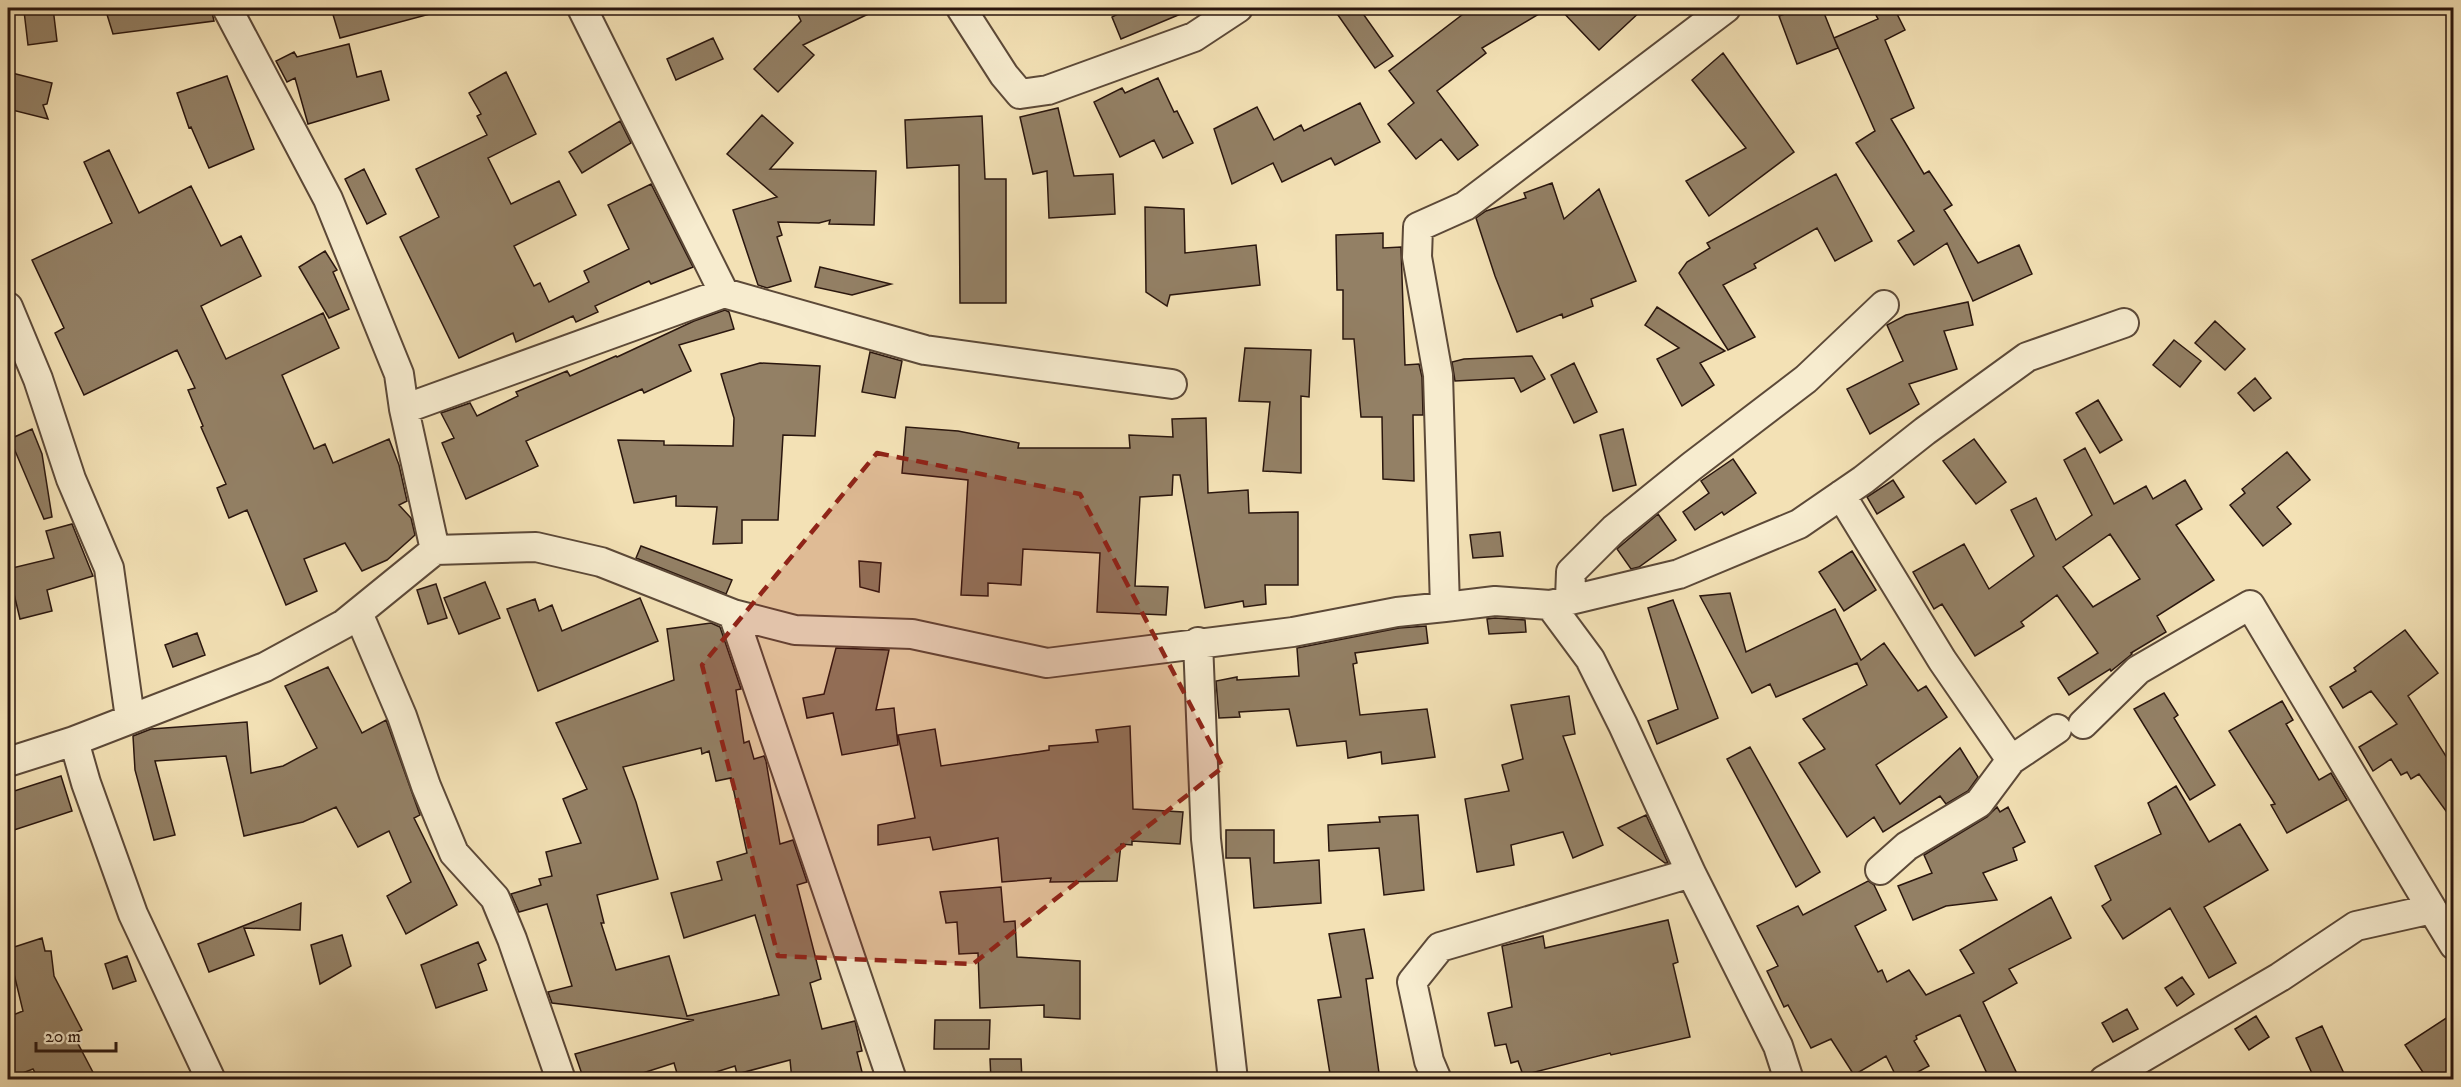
<svg xmlns="http://www.w3.org/2000/svg" width="2461" height="1087" font-family="'IM FELL DW Pica',serif">
<style>
.building{fill:#938065;stroke:#2a160e;stroke-width:1.5;fill-rule:evenodd}
.lines{fill:none;stroke-linecap:round;stroke-linejoin:round}
.minor-casing{stroke:#5c4938;stroke-width:32}
.minor{stroke:#f7eccf;stroke-width:28}
.marked{fill:#8f2418;fill-opacity:0.2;stroke:#8f2418;stroke-width:4.5;stroke-dasharray:12 8;stroke-linejoin:round}
</style>
<rect width="100%" height="100%" fill="#f3e1b5"/>
<filter id="stains"><feTurbulence type="fractalNoise" baseFrequency=".00333" numOctaves="4"/><feColorMatrix values="0 0 0 0 .2 0 0 0 0 .09 0 0 0 0 .02 0 0 0 .5 -.17"/></filter>
<radialGradient id="worn" r=".72"><stop offset=".6" stop-color="#630" stop-opacity="0"/><stop offset="1" stop-color="#630" stop-opacity=".3"/></radialGradient>
<path class="building" d="M 53,8 L 57,41 L 28,45 L 24,11 Z
M 105,8 L 211,8 L 214,21 L 113,34 Z
M 331,8 L 429,8 L 430,14 L 340,38 Z
M 795,8 L 881,8 L 803,45 L 814,55 L 778,92 L 754,69 L 801,21 Z
M 1118,8 L 1195,8 L 1121,39 L 1112,17 L 1120,13 Z
M 1333,8 L 1359,8 L 1393,56 L 1375,68 Z
M 1471,8 L 1549,8 L 1482,48 L 1486,53 L 1437,91 L 1478,145 L 1458,160 L 1441,139 L 1416,159 L 1388,124 L 1414,103 L 1389,71 Z
M 1559,8 L 1644,8 L 1599,50 Z
M 1802,8 L 1822,8 L 1838,48 L 1797,64 L 1779,16 Z
M 1872,8 L 1894,8 L 1905,30 L 1885,40 L 1914,108 L 1891,119 L 1924,174 L 1929,171 L 1952,205 L 1944,210 L 1978,263 L 2019,245 L 2032,274 L 1973,301 L 1947,243 L 1914,265 L 1898,241 L 1914,231 L 1856,143 L 1875,131 L 1834,38 L 1878,19 Z
M 713,38 L 723,59 L 676,80 L 667,59 Z
M 349,44 L 357,77 L 381,71 L 389,100 L 308,124 L 295,78 L 287,82 L 276,61 L 294,52 L 297,57 Z
M 1723,53 L 1794,152 L 1709,216 L 1686,181 L 1746,148 L 1692,80 Z
M 8,72 L 52,83 L 47,104 L 43,105 L 48,119 L 8,109 Z
M 506,72 L 536,134 L 488,158 L 511,204 L 559,181 L 576,215 L 514,246 L 534,286 L 540,283 L 549,302 L 589,282 L 584,271 L 629,249 L 608,205 L 651,184 L 693,267 L 651,284 L 649,281 L 595,306 L 598,312 L 576,322 L 573,316 L 516,342 L 513,333 L 459,358 L 400,237 L 439,217 L 416,169 L 487,135 L 477,116 L 481,114 L 469,93 Z
M 227,76 L 254,149 L 209,168 L 191,127 L 189,128 L 177,93 Z
M 1158,78 L 1174,112 L 1177,111 L 1193,143 L 1163,158 L 1154,140 L 1120,157 L 1094,102 L 1122,88 L 1125,93 Z
M 1360,103 L 1380,142 L 1335,165 L 1331,158 L 1282,182 L 1273,163 L 1232,184 L 1214,129 L 1257,107 L 1274,140 L 1301,125 L 1304,131 Z
M 1058,108 L 1074,176 L 1113,174 L 1115,214 L 1049,218 L 1047,171 L 1033,174 L 1020,117 Z
M 762,115 L 793,143 L 770,169 L 876,171 L 874,225 L 829,224 L 830,220 L 819,223 L 778,222 L 782,235 L 777,237 L 791,281 L 767,288 L 758,285 L 733,210 L 777,197 L 727,154 Z
M 982,116 L 985,179 L 1006,179 L 1006,303 L 960,303 L 959,165 L 907,168 L 905,120 Z
M 620,121 L 631,143 L 582,173 L 569,152 Z
M 109,150 L 139,213 L 191,186 L 221,246 L 241,236 L 261,276 L 201,306 L 226,359 L 323,313 L 339,348 L 282,375 L 314,449 L 325,444 L 333,463 L 389,439 L 399,465 L 407,501 L 399,505 L 411,518 L 415,535 L 387,560 L 362,571 L 345,543 L 304,559 L 317,591 L 286,605 L 247,510 L 229,518 L 217,488 L 226,484 L 201,427 L 203,426 L 188,390 L 195,388 L 177,350 L 84,395 L 55,333 L 64,328 L 32,260 L 112,223 L 84,162 Z
M 364,169 L 386,214 L 367,224 L 345,179 Z
M 1836,174 L 1872,241 L 1835,261 L 1817,228 L 1754,264 L 1756,268 L 1723,285 L 1755,337 L 1728,350 L 1679,273 L 1687,262 L 1710,248 L 1707,243 Z
M 1552,183 L 1564,219 L 1599,189 L 1636,281 L 1591,299 L 1593,306 L 1563,318 L 1562,314 L 1517,332 L 1495,276 L 1476,218 L 1486,211 L 1526,198 L 1524,193 Z
M 1145,207 L 1184,209 L 1185,253 L 1256,245 L 1260,285 L 1170,295 L 1167,306 L 1146,292 Z
M 1383,233 L 1383,248 L 1401,247 L 1405,365 L 1419,364 L 1422,377 L 1423,415 L 1413,415 L 1414,481 L 1383,479 L 1382,417 L 1361,417 L 1354,339 L 1343,339 L 1343,290 L 1337,290 L 1336,235 Z
M 325,251 L 337,270 L 333,272 L 349,309 L 329,318 L 299,267 Z
M 820,267 L 891,284 L 852,295 L 815,287 Z
M 1968,302 L 1973,325 L 1944,331 L 1957,369 L 1909,384 L 1919,404 L 1870,434 L 1847,389 L 1903,361 L 1887,325 L 1906,315 Z
M 1657,307 L 1725,351 L 1700,363 L 1714,385 L 1682,406 L 1657,359 L 1679,348 L 1645,325 Z
M 725,310 L 729,312 L 734,329 L 679,345 L 691,371 L 644,393 L 642,389 L 526,441 L 538,466 L 466,499 L 442,443 L 454,438 L 441,413 L 470,403 L 477,416 L 518,396 L 516,392 L 567,371 L 570,376 L 616,356 L 617,357 L 694,321 Z
M 2215,321 L 2245,349 L 2225,370 L 2195,343 Z
M 2174,340 L 2201,361 L 2180,387 L 2153,365 Z
M 1245,348 L 1311,350 L 1309,397 L 1301,396 L 1301,473 L 1263,471 L 1270,402 L 1239,401 Z
M 870,352 L 902,361 L 895,398 L 862,392 Z
M 1532,356 L 1545,379 L 1521,392 L 1514,378 L 1455,381 L 1452,362 L 1464,359 Z
M 760,363 L 820,366 L 815,436 L 783,435 L 778,520 L 742,520 L 742,543 L 713,544 L 717,507 L 676,506 L 676,496 L 634,503 L 618,440 L 664,441 L 664,445 L 733,446 L 734,418 L 721,374 Z
M 1574,363 L 1597,412 L 1574,423 L 1551,375 Z
M 2255,378 L 2271,398 L 2254,411 L 2238,393 Z
M 2098,400 L 2122,440 L 2100,453 L 2076,413 Z
M 1206,418 L 1208,493 L 1248,490 L 1249,513 L 1298,512 L 1298,585 L 1265,585 L 1266,604 L 1244,607 L 1243,601 L 1205,608 L 1180,475 L 1173,475 L 1172,495 L 1140,497 L 1135,586 L 1168,587 L 1166,615 L 1097,612 L 1100,553 L 1023,549 L 1021,585 L 988,583 L 988,596 L 961,595 L 968,480 L 902,473 L 906,427 L 958,431 L 1019,443 L 1018,448 L 1130,448 L 1129,435 L 1173,437 L 1172,419 Z
M 32,429 L 42,454 L 52,517 L 44,519 L 10,439 Z
M 1623,429 L 1636,485 L 1613,491 L 1600,435 Z
M 1974,439 L 2006,482 L 1976,504 L 1943,461 Z
M 2085,448 L 2114,504 L 2146,486 L 2153,499 L 2185,480 L 2202,509 L 2176,525 L 2214,580 L 2157,616 L 2166,632 L 2131,653 L 2132,654 L 2111,671 L 2110,669 L 2069,695 L 2058,678 L 2098,653 L 2057,595 L 2021,622 L 2024,626 L 1975,656 L 1942,604 L 1934,609 L 1913,572 L 1964,544 L 1989,589 L 2034,556 L 2011,510 L 2036,498 L 2056,540 L 2092,515 L 2064,460 ZM 2110,534 L 2140,579 L 2093,607 L 2063,567 Z
M 2287,452 L 2310,480 L 2277,507 L 2291,524 L 2263,546 L 2230,505 L 2245,493 L 2242,489 Z
M 1733,459 L 1756,493 L 1724,515 L 1722,512 L 1695,530 L 1683,512 L 1709,493 L 1701,481 Z
M 1893,480 L 1904,497 L 1877,514 L 1867,497 Z
M 1658,514 L 1676,540 L 1639,567 L 1631,569 L 1617,549 Z
M 72,524 L 93,576 L 47,590 L 52,611 L 20,619 L 8,569 L 54,558 L 46,531 Z
M 1500,532 L 1503,556 L 1473,558 L 1470,535 Z
M 641,546 L 732,580 L 726,594 L 636,558 Z
M 1852,551 L 1876,590 L 1844,611 L 1819,572 Z
M 859,561 L 881,563 L 879,592 L 860,587 Z
M 485,582 L 500,618 L 459,634 L 444,598 Z
M 436,584 L 447,618 L 428,624 L 417,590 Z
M 1730,593 L 1746,652 L 1835,609 L 1861,660 L 1884,643 L 1918,691 L 1926,686 L 1947,717 L 1876,765 L 1900,804 L 1960,748 L 1978,777 L 1968,791 L 1946,804 L 1940,796 L 1883,832 L 1874,817 L 1847,837 L 1799,763 L 1825,749 L 1803,719 L 1867,685 L 1857,663 L 1776,697 L 1770,684 L 1752,693 L 1700,596 Z
M 640,598 L 658,641 L 538,691 L 507,609 L 535,599 L 539,611 L 552,605 L 562,631 Z
M 1673,600 L 1718,718 L 1657,744 L 1648,721 L 1678,709 L 1648,608 Z
M 1495,618 L 1525,620 L 1526,632 L 1489,634 L 1487,619 Z
M 711,623 L 720,627 L 741,689 L 736,690 L 744,743 L 749,741 L 754,759 L 764,756 L 766,761 L 780,844 L 793,840 L 807,882 L 797,885 L 821,979 L 810,983 L 822,1029 L 855,1021 L 862,1051 L 857,1052 L 864,1080 L 792,1080 L 790,1060 L 737,1074 L 735,1066 L 691,1080 L 679,1080 L 674,1063 L 621,1080 L 584,1080 L 575,1054 L 694,1020 L 552,1003 L 548,992 L 572,986 L 547,904 L 519,912 L 511,894 L 541,885 L 539,879 L 552,876 L 546,852 L 581,843 L 563,799 L 587,789 L 556,723 L 674,680 L 667,629 ZM 701,748 L 702,754 L 709,751 L 716,781 L 731,778 L 747,853 L 717,862 L 722,880 L 671,893 L 684,938 L 755,915 L 779,995 L 687,1016 L 669,956 L 616,970 L 601,923 L 604,923 L 597,895 L 658,879 L 636,802 L 623,767 Z
M 1426,626 L 1428,643 L 1355,653 L 1357,663 L 1353,664 L 1360,715 L 1427,709 L 1435,757 L 1382,764 L 1381,752 L 1348,758 L 1346,741 L 1297,746 L 1289,709 L 1239,712 L 1240,717 L 1219,718 L 1216,681 L 1237,677 L 1237,680 L 1299,676 L 1297,648 L 1399,628 Z
M 2405,630 L 2438,673 L 2408,696 L 2454,769 L 2454,822 L 2419,774 L 2411,779 L 2407,772 L 2401,775 L 2391,759 L 2373,771 L 2359,747 L 2397,724 L 2371,691 L 2343,708 L 2330,687 L 2356,671 L 2354,668 Z
M 197,633 L 205,655 L 173,667 L 165,645 Z
M 836,648 L 889,650 L 876,710 L 894,708 L 898,745 L 842,755 L 833,713 L 807,718 L 803,698 L 824,694 Z
M 328,667 L 362,733 L 386,720 L 420,815 L 414,818 L 457,905 L 406,934 L 387,896 L 411,882 L 389,831 L 358,847 L 336,807 L 303,822 L 244,836 L 226,756 L 155,761 L 175,835 L 154,840 L 135,770 L 133,736 L 151,729 L 247,722 L 251,773 L 283,766 L 317,748 L 285,686 Z
M 2164,693 L 2178,715 L 2174,718 L 2215,785 L 2190,800 L 2134,709 Z
M 1569,696 L 1575,734 L 1563,736 L 1603,845 L 1573,858 L 1563,832 L 1511,845 L 1514,865 L 1477,872 L 1465,799 L 1509,791 L 1502,765 L 1523,759 L 1511,705 Z
M 2282,701 L 2293,720 L 2286,724 L 2319,780 L 2331,773 L 2347,800 L 2287,833 L 2271,805 L 2275,804 L 2229,731 Z
M 1130,726 L 1133,809 L 1183,812 L 1180,844 L 1132,841 L 1132,845 L 1121,844 L 1117,881 L 1050,882 L 1051,878 L 1002,882 L 998,838 L 933,850 L 930,837 L 878,845 L 878,825 L 915,818 L 898,735 L 935,729 L 941,766 L 1049,750 L 1049,746 L 1098,742 L 1096,730 Z
M 1750,747 L 1820,872 L 1796,887 L 1727,759 Z
M 61,776 L 72,811 L 8,832 L 8,793 Z
M 2176,786 L 2209,842 L 2240,824 L 2268,870 L 2204,907 L 2236,963 L 2209,978 L 2170,908 L 2123,939 L 2102,906 L 2111,900 L 2095,866 L 2161,834 L 2148,803 Z
M 1997,807 L 2000,812 L 2008,807 L 2025,842 L 2013,848 L 2017,860 L 1983,873 L 1997,900 L 1946,906 L 1913,920 L 1898,886 L 1932,873 L 1924,855 L 1987,817 Z
M 1418,815 L 1424,890 L 1384,895 L 1379,848 L 1329,851 L 1328,825 L 1380,822 L 1379,817 Z
M 1646,815 L 1668,863 L 1665,863 L 1618,828 Z
M 1226,830 L 1274,830 L 1274,863 L 1319,860 L 1321,903 L 1254,908 L 1250,858 L 1226,858 Z
M 1868,881 L 1874,885 L 1886,910 L 1855,926 L 1878,972 L 1882,970 L 1887,982 L 1909,970 L 1926,995 L 1974,973 L 1960,950 L 2051,897 L 2071,938 L 2009,969 L 2017,983 L 1983,1002 L 2020,1080 L 1990,1080 L 1960,1015 L 1916,1036 L 1917,1039 L 1914,1041 L 1929,1066 L 1903,1080 L 1898,1080 L 1886,1056 L 1854,1075 L 1831,1039 L 1811,1048 L 1788,1005 L 1784,1007 L 1767,971 L 1778,966 L 1757,926 L 1798,906 L 1803,915 Z
M 1001,887 L 1004,922 L 1015,921 L 1017,957 L 1080,961 L 1080,1019 L 1044,1017 L 1044,1005 L 980,1008 L 978,953 L 959,954 L 957,922 L 946,923 L 940,892 Z
M 301,903 L 300,930 L 244,928 L 254,955 L 209,972 L 198,944 Z
M 1668,920 L 1678,962 L 1673,964 L 1690,1037 L 1611,1055 L 1610,1053 L 1523,1075 L 1518,1061 L 1511,1063 L 1506,1044 L 1495,1046 L 1488,1013 L 1512,1007 L 1502,946 L 1543,936 L 1545,948 Z
M 1364,929 L 1373,978 L 1366,979 L 1380,1080 L 1331,1080 L 1318,1000 L 1341,997 L 1329,934 Z
M 342,935 L 351,966 L 320,984 L 311,945 Z
M 42,938 L 45,951 L 51,951 L 54,976 L 82,1030 L 73,1034 L 97,1080 L 39,1080 L 33,1069 L 15,1076 L 8,1055 L 8,1017 L 23,1011 L 8,949 Z
M 478,942 L 486,960 L 478,964 L 487,990 L 436,1008 L 421,965 Z
M 127,956 L 136,981 L 113,989 L 105,964 Z
M 2182,977 L 2194,994 L 2177,1006 L 2165,988 Z
M 2127,1009 L 2138,1029 L 2113,1042 L 2102,1023 Z
M 2454,1013 L 2454,1080 L 2428,1080 L 2405,1045 Z
M 2256,1016 L 2269,1037 L 2249,1050 L 2235,1029 Z
M 935,1020 L 990,1020 L 989,1049 L 934,1049 Z
M 2322,1026 L 2347,1080 L 2315,1080 L 2296,1038 Z
M 990,1059 L 1021,1059 L 1022,1080 L 991,1080 Z"/>
<g class="lines">
<g class="minor-casing">
<path id="minor" d="M 227,8 L 328,199 L 399,374 L 404,409 L 435,550
M 582,8 L 724,293
M 961,8 L 1004,75 L 1020,94 L 1048,90 L 1194,37 L 1238,8
M 8,307 L 38,379 L 71,479 L 109,568 L 130,718
M 404,409 L 724,293 L 925,350 L 1172,384
M 1841,495 L 1942,660 L 2011,760
M 1570,599 L 1571,572 L 1614,529 L 1692,466 L 1806,379 L 1884,305
M 1550,605 L 1590,659 L 1623,725 L 1691,873 L 1778,1046 L 1789,1080
M 1445,607 L 1438,375 L 1417,257 L 1418,227 L 1465,206 L 1726,8
M 358,613 L 402,716 L 426,786 L 454,853 L 495,898 L 512,939 L 561,1080
M 733,614 L 892,1080
M 1198,642 L 1206,839 L 1233,1080
M 2083,724 L 2138,670 L 2250,605 L 2432,909
M 74,741 L 86,783 L 133,914 L 211,1080
M 8,762 L 74,741 L 265,667 L 344,624 L 435,550 L 536,547 L 601,562 L 733,614 L 795,630 L 912,634 L 1047,663 L 1293,632 L 1397,612 L 1445,607 L 1495,601 L 1550,605 L 1679,574 L 1799,524 L 1863,480 L 1925,431 L 2027,357 L 2124,323
M 1880,870 L 1907,846 L 1979,803 L 2011,760 L 2057,729
M 1437,1080 L 1429,1061 L 1412,982 L 1440,947 L 1691,873
M 2104,1080 L 2280,977 L 2356,926 L 2432,909 L 2454,945"/>
</g>
<use href="#minor" class="minor"/>
</g>
<path class="marked" d="M 877,453 L 1080,494 L 1223,767 L 973,964 L 778,956 L 702,665 Z"/>
<rect width="2461" height="1087" fill="none" stroke="#f3e1b5" stroke-width="30"/>
<rect x="9" y="9" width="2443" height="1069" fill="none" stroke="#2a160e" stroke-width="3"/>
<rect x="15" y="15" width="2431" height="1057" fill="none" stroke="#2a160e" stroke-width="1.5"/>
<path d="M36 1042v9h80v-9" fill="none" stroke="#2a160e" stroke-width="3"/>
<text x="45" y="1042" font-size="18" fill="#2a160e" stroke="#f7eccf" stroke-width="4.5" paint-order="stroke">20 m</text>
<rect width="100%" height="100%" filter="url(#stains)"/>
<rect width="100%" height="100%" fill="url(#worn)"/>
</svg>
